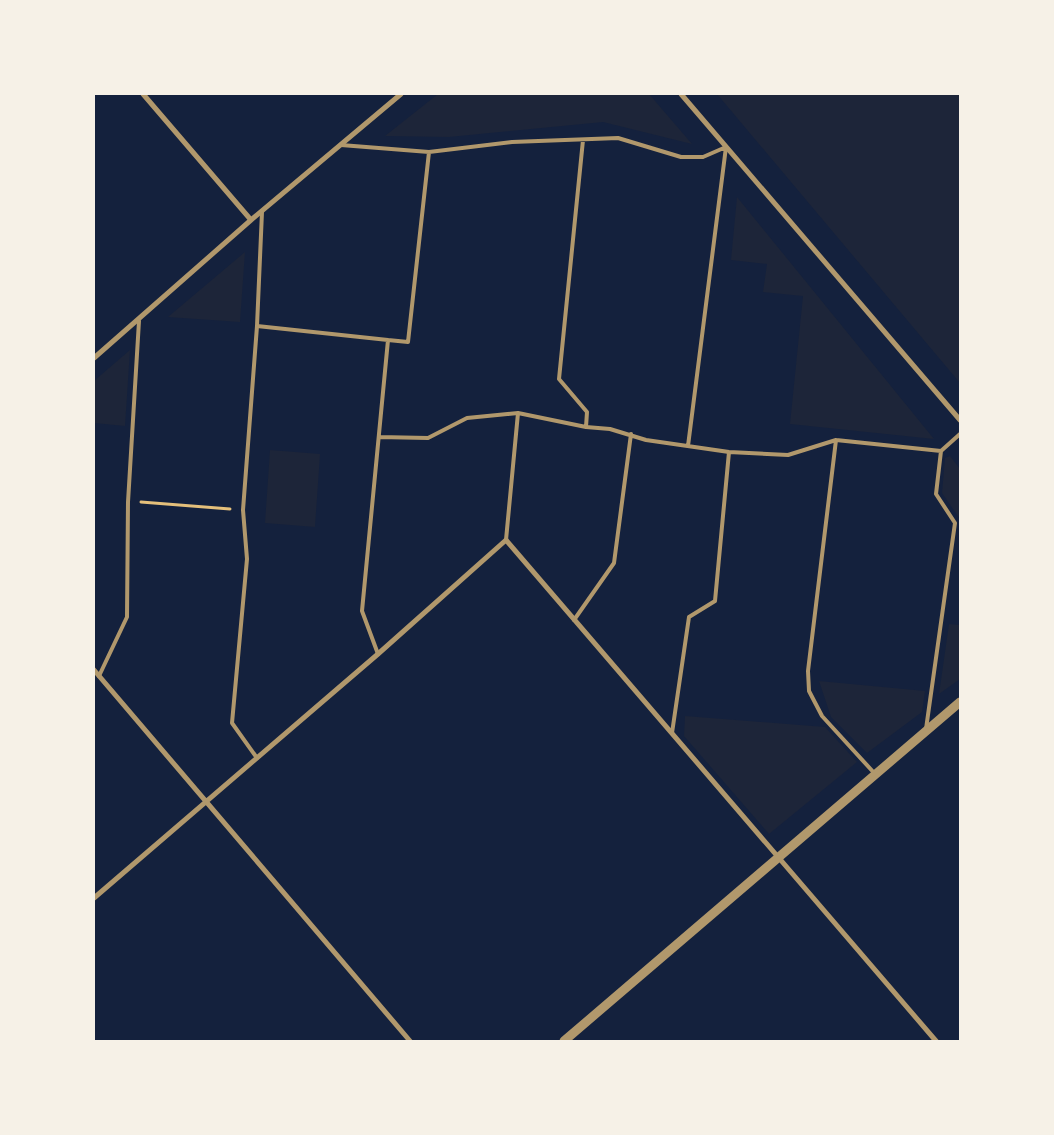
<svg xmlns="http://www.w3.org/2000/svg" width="1054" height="1135" font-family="Lato,sans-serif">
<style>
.green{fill:#1d2539}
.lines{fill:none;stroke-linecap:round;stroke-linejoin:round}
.path{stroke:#e5c07b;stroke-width:3}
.service{stroke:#b1986c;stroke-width:4}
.minor{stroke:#b1986c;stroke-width:5}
.tertiary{stroke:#b1986c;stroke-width:9}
</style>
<rect width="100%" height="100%" fill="#14213d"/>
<path class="green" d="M 438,94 L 649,94 L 692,144 L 603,122 L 449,137 L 385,136 Z
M 717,94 L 960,94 L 960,383 Z
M 737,197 L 934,439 L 790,424 L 803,296 L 763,292 L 767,264 L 731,260 Z
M 245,252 L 240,322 L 168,317 Z
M 130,350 L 125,426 L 94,423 L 94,381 Z
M 270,450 L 320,454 L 315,527 L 265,523 Z
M 950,456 L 960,469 L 960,519 L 942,493 L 945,458 Z
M 949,624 L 960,625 L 960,679 L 939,694 Z
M 819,681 L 925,691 L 922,712 L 867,753 L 831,717 Z
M 685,716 L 825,727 L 857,762 L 769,834 L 684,736 Z"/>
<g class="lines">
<path class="path" d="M 141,502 L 230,509"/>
<path class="service" d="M 583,140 L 559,379 L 587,412 L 586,427
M 341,145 L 429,152 L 512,142 L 618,138 L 681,157 L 703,157 L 726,147
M 257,326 L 388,340
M 379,437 L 428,438 L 467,418 L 518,413 L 586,427 L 610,429 L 646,440 L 729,452 L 788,455 L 836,440 L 941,451 L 960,434
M 836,440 L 808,671 L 809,691 L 822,716 L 876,775
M 688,446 L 726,147
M 506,540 L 518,413
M 574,620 L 614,563 L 631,434
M 378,654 L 362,611 L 388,340 L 408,342 L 429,152
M 99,676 L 127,617 L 128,502 L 139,321
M 926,729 L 955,523 L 936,494 L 941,451
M 672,733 L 689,617 L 715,601 L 729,452
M 257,758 L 232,723 L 247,559 L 243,510 L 257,326 L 262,212"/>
<path class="minor" d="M 143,94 L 251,220
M 681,94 L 960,420
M 94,358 L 251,220 L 401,94
M 94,670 L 410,1041
M 94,898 L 378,654 L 506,540 L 936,1041"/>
<path class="tertiary" d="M 564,1041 L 960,702"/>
</g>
<rect width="1054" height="1135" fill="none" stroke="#f6f1e7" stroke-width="190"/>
</svg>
